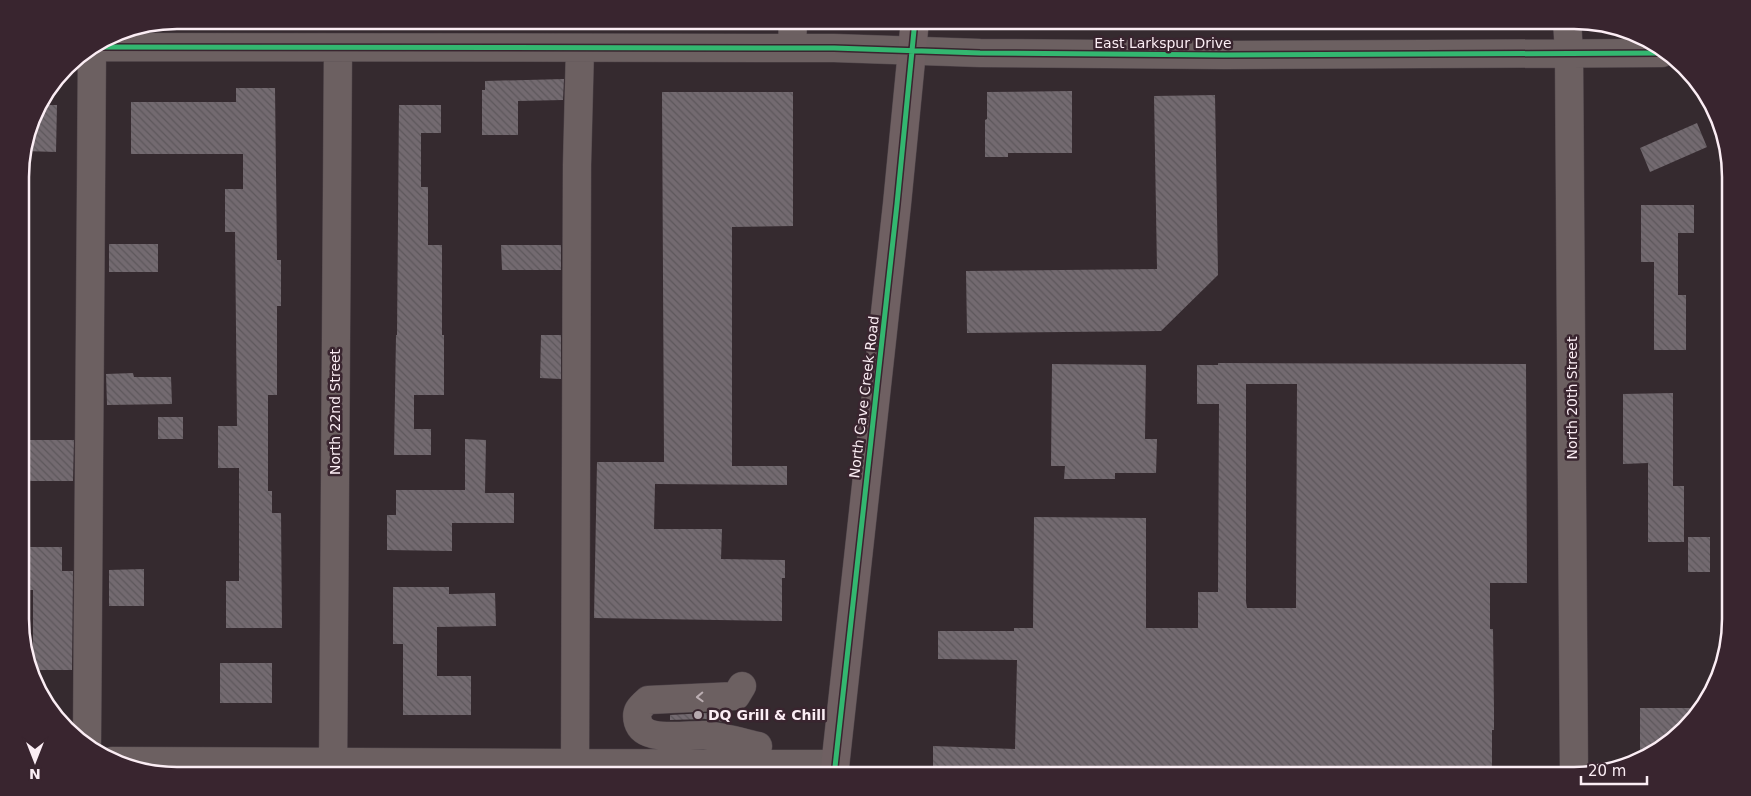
<svg xmlns="http://www.w3.org/2000/svg" width="1751" height="796" font-family="'DejaVu Sans',sans-serif">
<style>
.building{fill:url(#building-back-hatch);fill-rule:evenodd}
.lines{fill:none;stroke-linecap:round;stroke-linejoin:round}
.minor-casing{stroke:#50464b;stroke-width:29}
.major-casing{stroke:#50464b;stroke-width:29}
.minor{stroke:#6c6061;stroke-width:28}
.major{stroke:#6f6062;stroke-width:28}
.cycleway-casing{stroke:#39252f;stroke-width:8}
.cycleway{stroke:#33b770;stroke-width:5}
.oneway{stroke:#bbaeb2}
.poi-dot{fill:#b6a9af;stroke:#39252f;stroke-width:2}
.labels{text-anchor:middle;stroke-width:5;stroke-linejoin:round;paint-order:stroke}
.street-label{font-size:14px;fill:#fbedf4;stroke:#39252f}
.poi-label{font-size:14px;font-weight:bold;fill:#fbedf4;stroke:#39252f;text-anchor:start}
.rim{fill:none;stroke:#fbedf4;stroke-width:2.5}
</style>
<defs>
<pattern id="building-back-hatch" width="6" height="6" patternUnits="userSpaceOnUse" patternTransform="scale(1.25)"><rect width="6" height="6" fill="#736a70"/><path d="M-1 5l2 2M0 0l6 6M5-1l2 2" fill="none" stroke="#5d575b"/></pattern>
</defs>
<rect width="100%" height="100%" fill="#352a2f"/>
<path class="building" d="M 564,79 L 563,100 L 518,101 L 518,135 L 482,135 L 482,90 L 485,90 L 485,81 Z
M 236,88 L 275,88 L 277,260 L 281,260 L 281,306 L 277,306 L 277,395 L 268,395 L 268,491 L 272,491 L 272,513 L 281,513 L 282,628 L 226,628 L 226,581 L 239,581 L 239,468 L 218,468 L 218,426 L 237,426 L 235,232 L 225,232 L 225,189 L 243,189 L 243,154 L 131,154 L 131,102 L 236,102 Z
M 1072,91 L 1072,153 L 1008,153 L 1008,157 L 985,157 L 985,120 L 987,119 L 987,92 Z
M 662,92 L 793,92 L 793,226 L 732,227 L 732,466 L 787,466 L 787,485 L 655,484 L 654,529 L 722,529 L 721,559 L 785,560 L 785,578 L 782,578 L 782,621 L 594,618 L 597,462 L 664,462 Z
M 1215,95 L 1218,275 L 1161,331 L 967,333 L 966,271 L 1157,269 L 1154,96 Z
M 38,105 L 57,105 L 56,152 L 24,151 Z
M 399,105 L 441,105 L 441,133 L 421,133 L 421,187 L 428,187 L 428,245 L 442,245 L 442,335 L 444,335 L 444,395 L 414,395 L 414,429 L 431,429 L 431,455 L 394,455 L 396,335 L 397,335 Z
M 1697,123 L 1707,147 L 1650,172 L 1640,148 Z
M 1641,205 L 1694,205 L 1694,233 L 1678,233 L 1678,295 L 1686,295 L 1686,350 L 1654,350 L 1654,262 L 1641,262 Z
M 109,244 L 158,244 L 158,272 L 109,272 Z
M 501,245 L 561,245 L 561,270 L 502,270 Z
M 541,335 L 561,335 L 561,379 L 540,378 Z
M 1218,363 L 1526,364 L 1527,583 L 1490,583 L 1490,629 L 1493,629 L 1494,710 L 1494,730 L 1492,730 L 1492,776 L 1054,776 L 1054,769 L 933,766 L 933,746 L 1015,749 L 1017,660 L 938,659 L 938,631 L 1014,631 L 1014,628 L 1033,628 L 1034,517 L 1146,518 L 1146,628 L 1198,628 L 1198,592 L 1218,592 L 1219,404 L 1197,404 L 1197,365 L 1218,365 ZM 1246,384 L 1297,384 L 1296,608 L 1247,608 L 1246,602 Z
M 1052,364 L 1146,365 L 1145,439 L 1157,439 L 1156,473 L 1115,473 L 1115,479 L 1064,479 L 1065,466 L 1051,466 Z
M 133,373 L 134,377 L 171,377 L 172,404 L 107,405 L 106,374 Z
M 1673,393 L 1673,486 L 1684,486 L 1684,542 L 1648,542 L 1648,463 L 1623,464 L 1623,394 Z
M 158,417 L 183,417 L 183,439 L 158,439 Z
M 465,439 L 486,440 L 485,493 L 514,493 L 514,523 L 452,523 L 452,551 L 387,550 L 387,515 L 396,515 L 396,490 L 465,490 Z
M 30,440 L 74,440 L 73,481 L 30,481 Z
M 1688,537 L 1710,537 L 1710,572 L 1688,572 Z
M 21,547 L 62,547 L 62,571 L 73,571 L 72,670 L 34,670 L 26,651 L 33,651 L 33,590 L 21,590 Z
M 144,569 L 144,606 L 109,606 L 109,570 Z
M 393,587 L 449,587 L 449,594 L 495,593 L 496,626 L 437,627 L 437,676 L 471,676 L 471,715 L 403,715 L 403,644 L 393,644 Z
M 220,663 L 272,663 L 272,703 L 220,703 Z
M 1640,708 L 1690,708 L 1690,725 L 1662,749 L 1640,757 Z
M 724,712 L 724,722 L 705,719 L 670,720 L 670,715 Z"/>
<g class="lines">
<g class="minor-casing">
<path id="minor" d="M 1567,20 L 1569,53 L 1574,776
M 93,47 L 834,48 L 980,53 L 1224,55 L 1662,53
M 792,48 L 793,20
M 742,686 L 736,696 L 648,700 C 640,707 635,711 638,722 C 644,743 688,734 705,735 C 723,737 741,742 758,746
M 87,742 L 92,48
M 112,761 L 834,764
M 333,776 L 338,48
M 575,776 L 577,165 L 580,48"/>
</g>
<g class="major-casing">
<path id="major" d="M 834,776 L 897,204 L 915,20"/>
</g>
<use href="#minor" class="minor"/>
<use href="#major" class="major"/>
<g class="cycleway-casing">
<path id="cycleway" d="M 93,47 L 834,48 L 980,53 L 1224,55 L 1662,53
M 834,776 L 897,204 L 915,20"/>
</g>
<use href="#cycleway" class="cycleway"/>
</g>
<defs><path id="oneway-chevron" d="M-2-3.5L2.5 0L-2 3.5" fill="none" stroke-width="1.6" stroke-linecap="round" stroke-linejoin="round" transform="scale(1.25)"/></defs>
<use class="oneway" href="#oneway-chevron" transform="translate(700 697) rotate(178)"/>
<circle class="poi-dot" cx="698" cy="715" r="5"/>
<g class="labels">
<g class="street-label">
<text x="1163" y="48">East Larkspur Drive</text>
<text transform="translate(864 397) rotate(-83)" y="5">North Cave Creek Road</text>
<text transform="translate(1572 398) rotate(-90)" y="5">North 20th Street</text>
<text transform="translate(335 412) rotate(-90)" y="5">North 22nd Street</text>
</g>
<g class="poi-label">
<text x="708" y="720">DQ Grill &amp; Chill</text>
</g>
</g>
<path d="M0 0H1751V796H0ZM177 29H1574A148 148 0 0 1 1722 177V619A148 148 0 0 1 1574 767H177A148 148 0 0 1 29 619V177A148 148 0 0 1 177 29Z" fill="#39252f" fill-rule="evenodd"/>
<path class="rim" d="M177 29H1574A148 148 0 0 1 1722 177V619A148 148 0 0 1 1574 767H177A148 148 0 0 1 29 619V177A148 148 0 0 1 177 29Z"/>
<g transform="translate(35 761) rotate(180)" stroke="#39252f" stroke-width="4" paint-order="stroke">
<path d="M0-4L9 19L0 12L-9 19Z" fill="#fbedf4"/>
<text y="-8" font-size="14" font-weight="bold" text-anchor="middle" fill="#fbedf4">N</text>
</g>
<path d="M1581 776v8h66v-8" fill="none" stroke="#fbedf4" stroke-width="2.5"/>
<text x="1588" y="776" font-size="15" fill="#fbedf4" stroke="#39252f" stroke-width="4" paint-order="stroke">20 m</text>
</svg>
